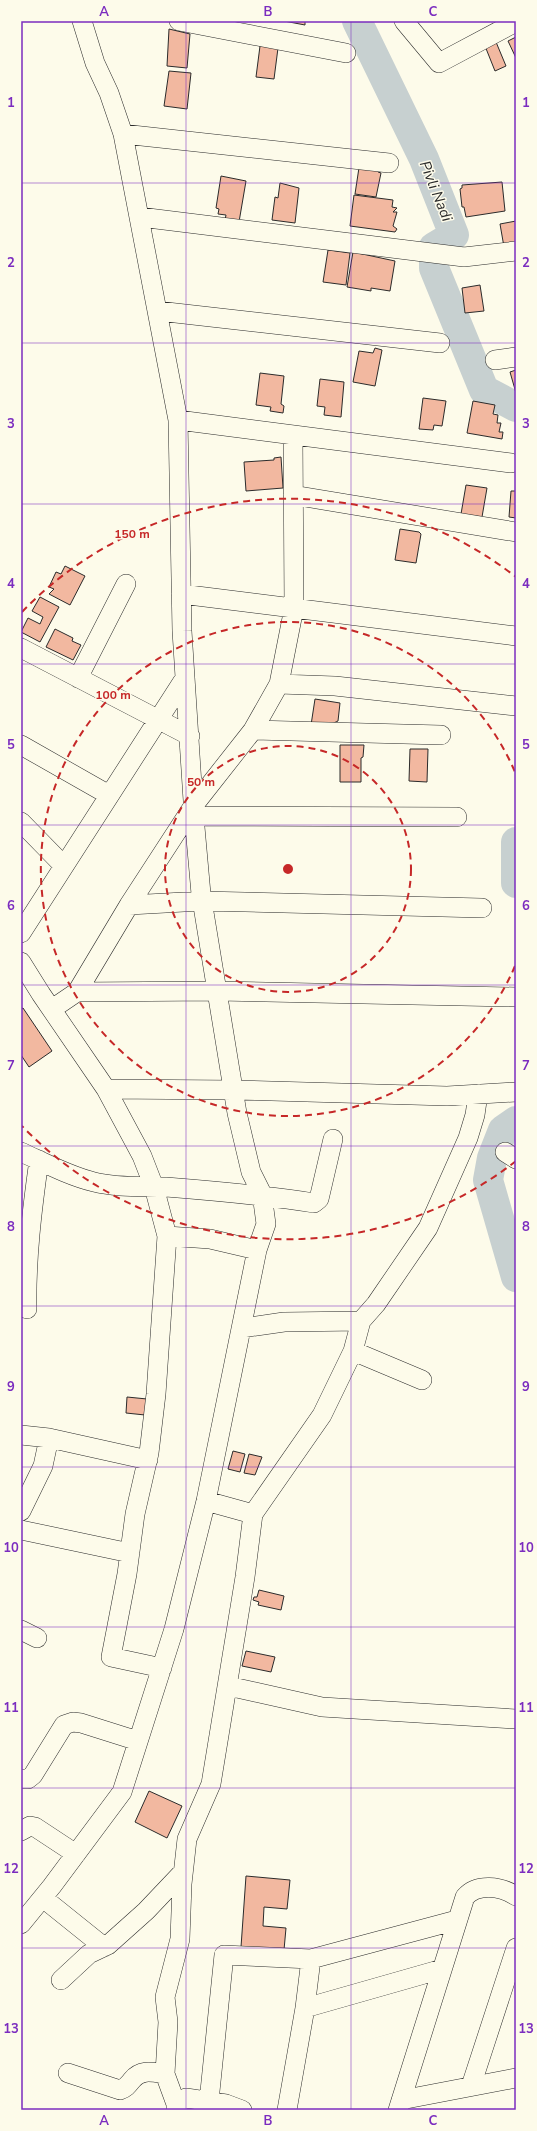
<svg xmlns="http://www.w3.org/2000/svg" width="537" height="2131" font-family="'Nunito Sans',sans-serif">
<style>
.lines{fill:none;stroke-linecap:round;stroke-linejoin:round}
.river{stroke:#c7d0d0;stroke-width:30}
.building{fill:#f2b8a0;stroke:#2b2b2b}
.minor-casing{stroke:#2b2b2b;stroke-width:20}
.minor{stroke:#fdfbea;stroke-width:19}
.grid{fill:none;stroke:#7b2cbf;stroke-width:1;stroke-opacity:0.55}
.ring{fill:none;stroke:#c62828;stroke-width:2;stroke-dasharray:7 5}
.labels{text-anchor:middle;stroke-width:3;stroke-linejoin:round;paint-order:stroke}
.water-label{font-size:15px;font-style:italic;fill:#2b2b2b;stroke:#fdfbea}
.centre{fill:#c62828;stroke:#fdfbea;stroke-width:2}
.ring-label{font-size:12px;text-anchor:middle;font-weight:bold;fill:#c62828;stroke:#fdfbea;stroke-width:3;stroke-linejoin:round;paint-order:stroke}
.neatline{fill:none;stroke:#7b2cbf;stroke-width:1.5}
.grid-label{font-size:13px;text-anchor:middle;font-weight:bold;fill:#7b2cbf}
</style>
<rect width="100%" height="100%" fill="#fdfbea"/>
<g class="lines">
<path class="river" d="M 357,21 L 424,159 L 454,235 L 434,247 L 434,268 L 484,390 L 516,407
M 516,842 L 516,883
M 516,1121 L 503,1130 L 492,1158 L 488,1180 L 516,1277"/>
</g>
<path class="building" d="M 284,21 L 305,21 L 305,25 Z
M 169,29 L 190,34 L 187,68 L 167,66 Z
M 516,37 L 516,58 L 508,41 Z
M 496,42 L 506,66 L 495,71 L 485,46 Z
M 260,46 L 278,48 L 274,79 L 256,77 Z
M 169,71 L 191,73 L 187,109 L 164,106 Z
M 360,161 L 379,164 L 378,172 L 381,173 L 376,197 L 355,194 Z
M 221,176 L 246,181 L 239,222 L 225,220 L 226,215 L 218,214 L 219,209 L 216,208 Z
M 502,182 L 505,211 L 466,217 L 464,207 L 462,207 L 460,189 L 462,188 L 462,185 Z
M 280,183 L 299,188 L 295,223 L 272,220 L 275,197 L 278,198 Z
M 354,195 L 393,200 L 392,207 L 397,208 L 393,212 L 397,212 L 393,226 L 397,229 L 395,232 L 350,226 Z
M 516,221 L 516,246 L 504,247 L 500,224 Z
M 328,250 L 350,253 L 346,285 L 323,282 Z
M 353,252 L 395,261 L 390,291 L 371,288 L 371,291 L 347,287 Z
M 480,285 L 484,311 L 465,313 L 462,288 Z
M 375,348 L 382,350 L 375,386 L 353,382 L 359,351 L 373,353 Z
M 516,370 L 516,393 L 510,372 Z
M 260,373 L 284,376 L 281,404 L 284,406 L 283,413 L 270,411 L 271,407 L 256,405 Z
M 320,379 L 344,382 L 341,417 L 324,415 L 325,407 L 317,406 Z
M 423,398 L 446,401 L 442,426 L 434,425 L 433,430 L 419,429 Z
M 473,401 L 495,405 L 493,414 L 498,415 L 497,423 L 501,423 L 499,432 L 503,432 L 502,439 L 467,433 Z
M 281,457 L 283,488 L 246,491 L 244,462 L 274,460 L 274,458 Z
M 466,485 L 487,488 L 482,517 L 461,514 Z
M 511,491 L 516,491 L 516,518 L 509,517 Z
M 400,529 L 419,532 L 421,534 L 416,563 L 395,560 Z
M 65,566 L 85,576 L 70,605 L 49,594 L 54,589 L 49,587 L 56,572 L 61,574 Z
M 40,597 L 59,607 L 40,642 L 21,632 L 28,618 L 40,624 L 43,617 L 32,611 Z
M 55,629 L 73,638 L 72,641 L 81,645 L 73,660 L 46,647 Z
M 315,699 L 340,703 L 338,721 L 325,727 L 311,725 Z
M 340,745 L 364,745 L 363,757 L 361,758 L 361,782 L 340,782 Z
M 410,749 L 428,749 L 427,782 L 409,781 Z
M 23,1008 L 52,1051 L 29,1067 L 21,1055 L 21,1009 Z
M 127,1397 L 147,1399 L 145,1415 L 126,1413 Z
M 233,1451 L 245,1454 L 240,1472 L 228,1469 Z
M 249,1454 L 262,1457 L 255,1475 L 244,1473 Z
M 259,1590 L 284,1596 L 281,1610 L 258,1605 L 259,1602 L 253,1600 L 254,1597 L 257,1597 Z
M 246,1651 L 275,1657 L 271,1672 L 242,1666 Z
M 149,1791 L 182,1806 L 167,1838 L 135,1822 Z
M 246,1876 L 290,1880 L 287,1909 L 264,1907 L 263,1926 L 286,1928 L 284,1950 L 241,1947 Z"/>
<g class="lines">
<g class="minor-casing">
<path id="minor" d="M 179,21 L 346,53
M 404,21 L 439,63 L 516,22
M 123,134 L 389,163
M 140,217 L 464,257 L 516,251
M 158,311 L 440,343
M 495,360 L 516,357
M 178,420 L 511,463
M 293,495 L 516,532
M 181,594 L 516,636
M 21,648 L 190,736
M 78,678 L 126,584
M 279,684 L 335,686 L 516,706
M 253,730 L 441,735
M 21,745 L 109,795
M 194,816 L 457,817
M 21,822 L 63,865
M 129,905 L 202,901 L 482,908
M 21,933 L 185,678
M 21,962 L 41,994 L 106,1089 L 142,1156 L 154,1187 L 167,1236 L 156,1394 L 149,1453 L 135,1514 L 127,1574 L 111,1657 L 162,1668
M 77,992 L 218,991 L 516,997
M 52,1009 L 77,992 L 129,905 L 194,805 L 253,730 L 279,684 L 294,608 L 293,435
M 106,1089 L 234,1090 L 447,1096 L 516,1092
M 21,1152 C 45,1163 69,1176 94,1182 C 118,1188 142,1186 166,1187 C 216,1191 265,1195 314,1203 L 319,1199 L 333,1139
M 505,1152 L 516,1159
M 167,1236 L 210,1239 L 257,1250
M 27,1309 C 26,1259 32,1210 39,1160
M 242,1328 L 284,1322 L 361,1321
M 353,1351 L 422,1380
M 21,1435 L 49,1438 L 148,1460
M 21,1511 L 43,1466 L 49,1438
M 253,1514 L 322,1415 L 353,1351 L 361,1321 L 376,1304 L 428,1228 L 468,1138 L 475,1115 L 478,1094
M 21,1530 L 130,1553
M 21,1630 L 37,1638
M 228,1686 L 322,1707 L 516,1719
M 21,1779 L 28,1779 L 33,1775 L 64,1725 L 73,1722 L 81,1723 L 138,1741
M 21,1831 L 30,1826 L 35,1827 L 76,1854
M 43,1898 L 104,1947
M 21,1924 L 52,1886 L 122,1792 L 174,1629 L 206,1501 L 257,1250 L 266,1224 L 262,1194 L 251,1172 L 237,1113 L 201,894 L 194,816 L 182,631 L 178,420 L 123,134 L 109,93 L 95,63 L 82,21
M 61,1980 L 89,1954 L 108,1945 L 146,1911 L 183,1872
M 305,2008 L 442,1969
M 68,2073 L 120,2090 C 126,2088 128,2085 132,2080 C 141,2069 152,2072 165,2074
M 471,2086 L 516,1948
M 401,2100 L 516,2078
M 209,2101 L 224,1955 L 311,1959
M 176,2104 L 165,2074 L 168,2022 L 165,1997 L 180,1939 L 182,1884 L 187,1839 L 211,1784 L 245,1577 L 253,1514 L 206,1501
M 176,2110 L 176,2104 L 186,2098 L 226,2104 L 242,2110
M 287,2110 L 305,2008 L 311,1959 L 457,1920
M 398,2110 L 465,1897 C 477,1883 501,1886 516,1896"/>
</g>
<use href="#minor" class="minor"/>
</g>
<path class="grid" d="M 186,21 L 186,2110M 351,21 L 351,2110M 21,183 L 516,183M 21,343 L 516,343M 21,504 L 516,504M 21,664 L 516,664M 21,825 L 516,825M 21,985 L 516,985M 21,1146 L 516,1146M 21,1306 L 516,1306M 21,1467 L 516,1467M 21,1627 L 516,1627M 21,1788 L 516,1788M 21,1948 L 516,1948"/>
<g class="ring">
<circle cx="288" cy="869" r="123"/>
<path d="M515 966A247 247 0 1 1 515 772"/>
<path d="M516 1161A370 370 0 0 1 22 1126M22 612A370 370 0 0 1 516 577"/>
</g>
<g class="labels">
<g class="water-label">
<text transform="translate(436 191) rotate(68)" y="5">Pivli Nadi</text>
</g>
</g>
<circle cx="288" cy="869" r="6" class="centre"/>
<g class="ring-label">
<text x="132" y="538">150 m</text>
<text x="113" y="699">100 m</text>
<text x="201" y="786">50 m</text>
</g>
<rect width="537" height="2131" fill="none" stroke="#fdfbea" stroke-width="44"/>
<rect x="22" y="22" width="493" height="2087" class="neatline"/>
<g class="grid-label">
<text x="104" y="16">A</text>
<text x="268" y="16">B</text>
<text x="433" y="16">C</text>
<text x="11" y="107">1</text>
<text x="526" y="107">1</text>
<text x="11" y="267">2</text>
<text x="526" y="267">2</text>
<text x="11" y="428">3</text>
<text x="526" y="428">3</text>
<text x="11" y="588">4</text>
<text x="526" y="588">4</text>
<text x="11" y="749">5</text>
<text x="526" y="749">5</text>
<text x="11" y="910">6</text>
<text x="526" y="910">6</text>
<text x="11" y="1070">7</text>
<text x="526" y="1070">7</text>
<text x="11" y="1231">8</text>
<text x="526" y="1231">8</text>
<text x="11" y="1391">9</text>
<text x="526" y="1391">9</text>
<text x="11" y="1552">10</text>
<text x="526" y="1552">10</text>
<text x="11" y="1712">11</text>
<text x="526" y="1712">11</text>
<text x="11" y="1873">12</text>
<text x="526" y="1873">12</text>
<text x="11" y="2033">13</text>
<text x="526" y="2033">13</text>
<text x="104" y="2125">A</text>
<text x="268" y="2125">B</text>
<text x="433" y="2125">C</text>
</g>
</svg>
